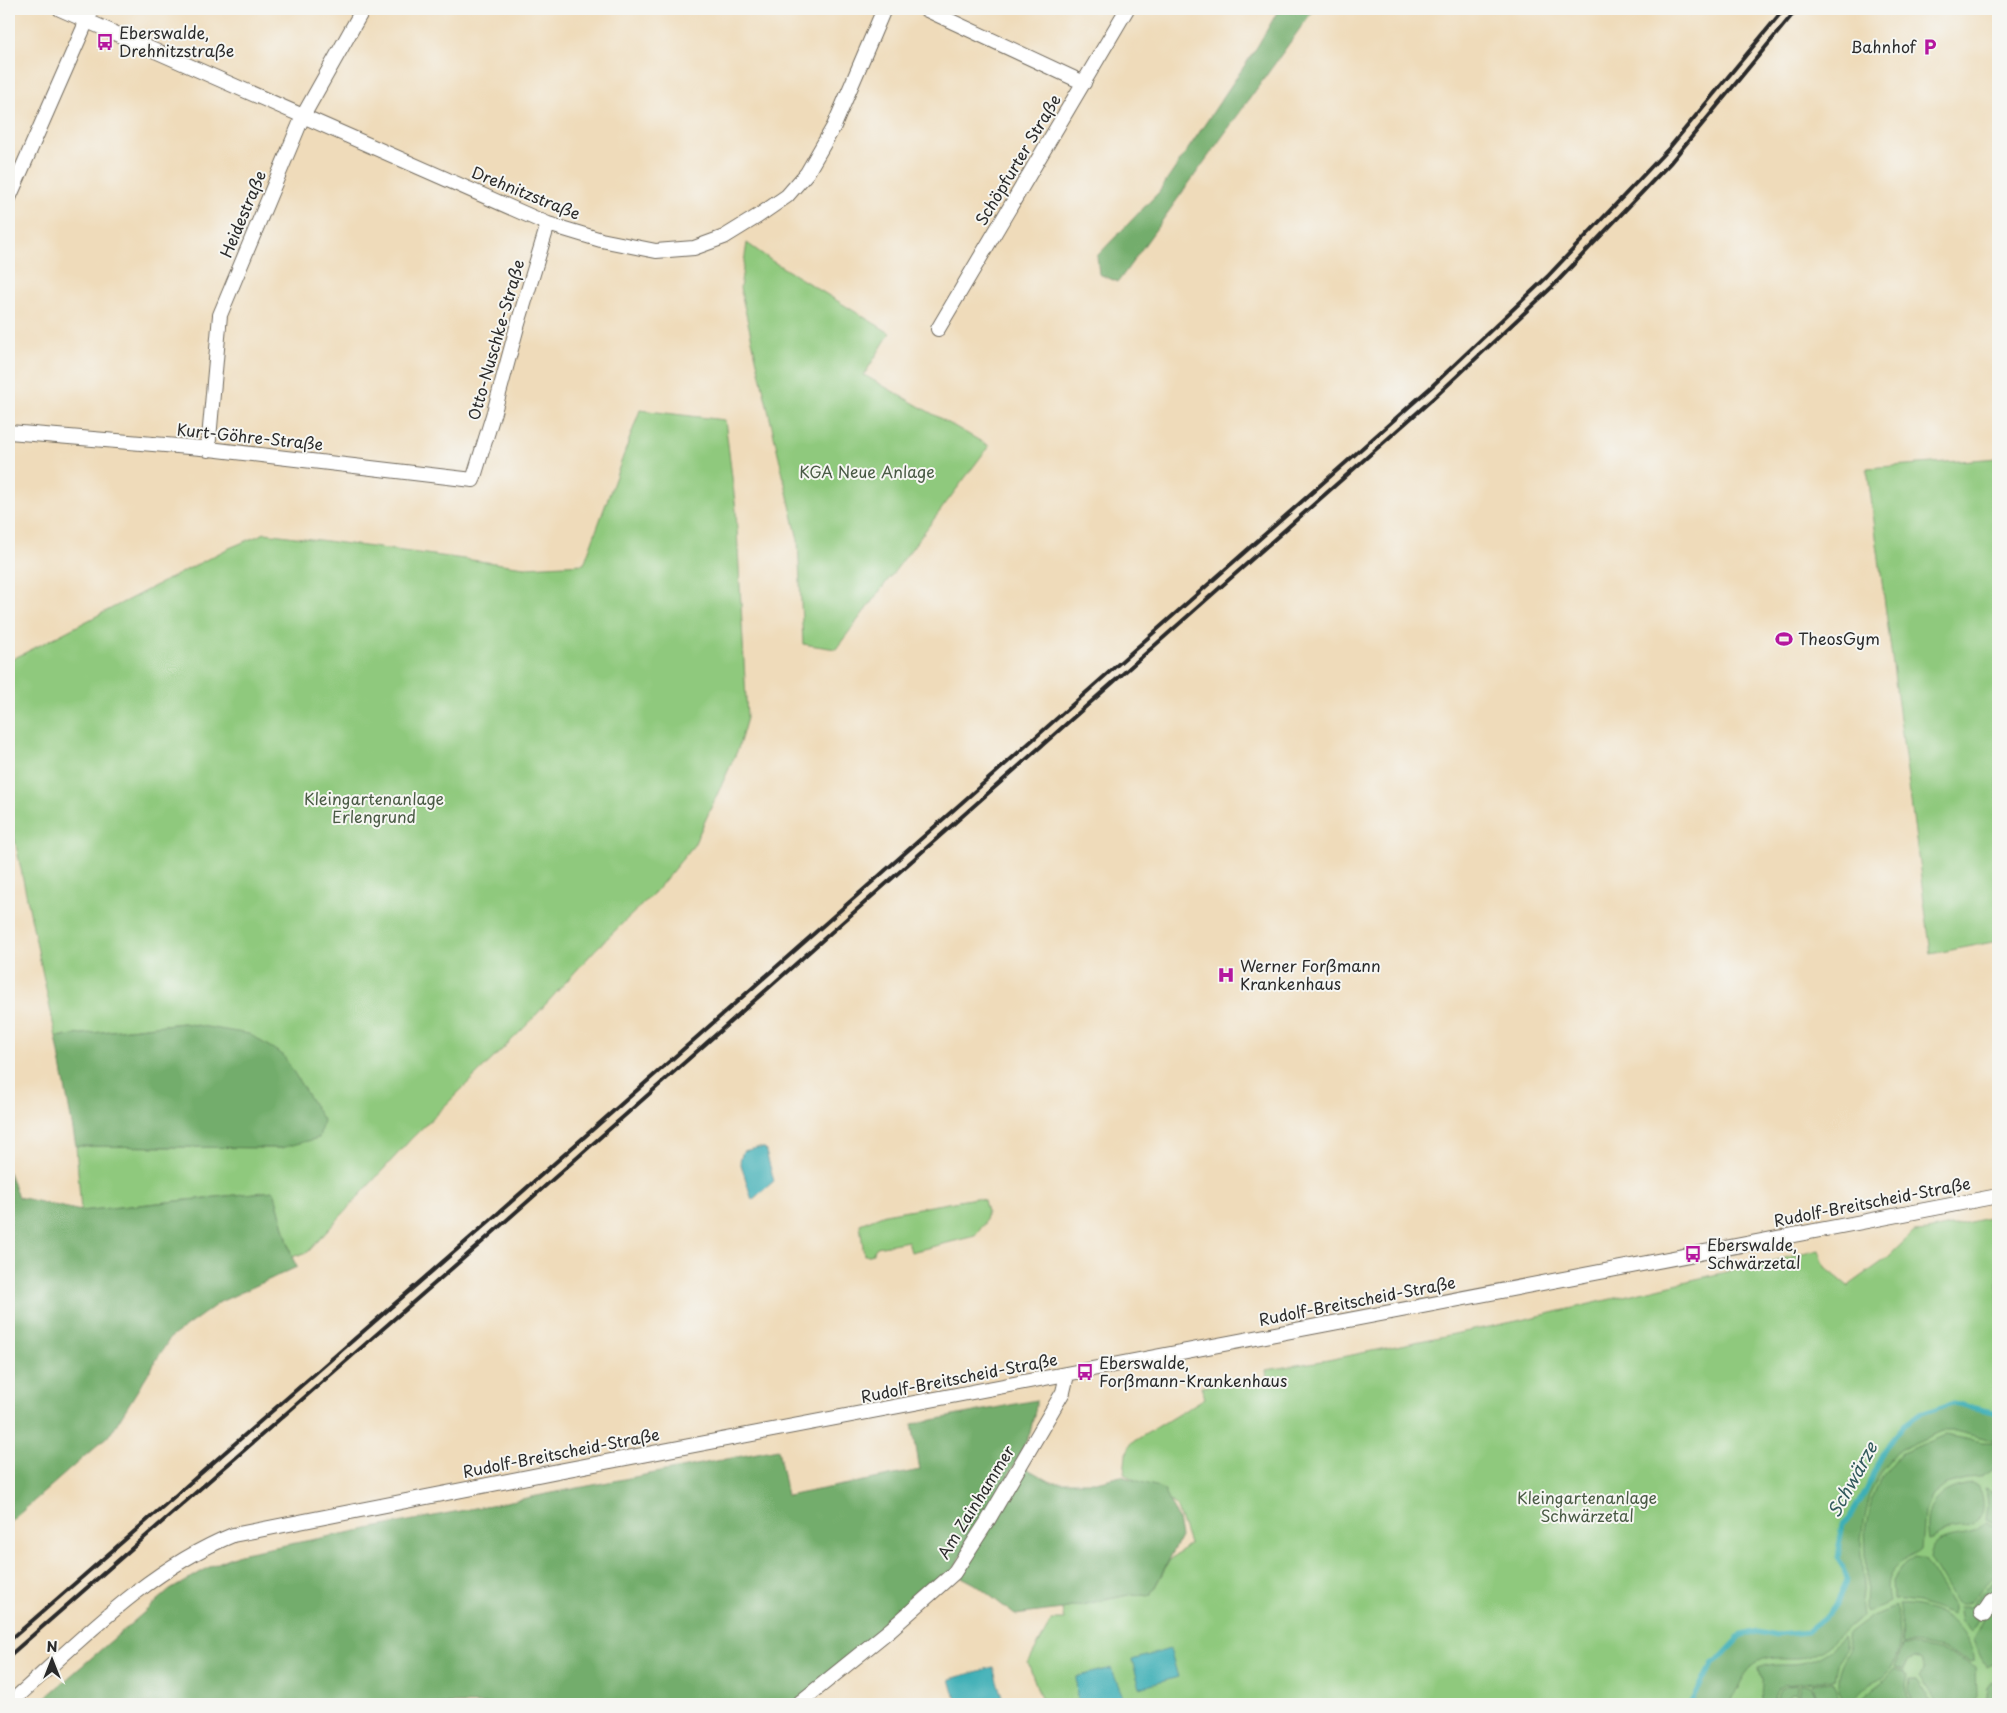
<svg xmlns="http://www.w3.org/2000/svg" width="2007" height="1713" font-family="'Playpen Sans',sans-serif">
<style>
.green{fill:#8fc97d;stroke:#5d7a54}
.forest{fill:#73ad6c;stroke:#4f6c4c}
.water{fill:#3eafb6;stroke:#346d70}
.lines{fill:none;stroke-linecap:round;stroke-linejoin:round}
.stream{stroke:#3eafb6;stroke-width:5}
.street-casing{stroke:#70695d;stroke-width:16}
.street{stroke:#fff;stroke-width:14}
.rail{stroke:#2b2b2b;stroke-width:4}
.labels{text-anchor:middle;stroke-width:4;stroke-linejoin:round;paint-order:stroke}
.poi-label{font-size:16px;fill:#2b2b2b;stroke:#f6f6f2;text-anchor:start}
.street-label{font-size:16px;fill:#2b2b2b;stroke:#f6f6f2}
.park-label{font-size:16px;fill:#495a44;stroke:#f6f6f2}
.water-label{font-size:18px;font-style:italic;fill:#32595c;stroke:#f6f6f2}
</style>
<rect width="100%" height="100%" fill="#f6f6f2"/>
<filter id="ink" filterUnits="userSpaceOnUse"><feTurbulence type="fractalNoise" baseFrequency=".02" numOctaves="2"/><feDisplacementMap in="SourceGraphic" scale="10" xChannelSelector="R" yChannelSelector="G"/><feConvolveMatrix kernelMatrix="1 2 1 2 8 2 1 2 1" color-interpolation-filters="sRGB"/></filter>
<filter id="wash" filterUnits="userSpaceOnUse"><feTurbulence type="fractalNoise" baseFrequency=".0096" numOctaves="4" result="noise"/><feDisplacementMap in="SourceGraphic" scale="20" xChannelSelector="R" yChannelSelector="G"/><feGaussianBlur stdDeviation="1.12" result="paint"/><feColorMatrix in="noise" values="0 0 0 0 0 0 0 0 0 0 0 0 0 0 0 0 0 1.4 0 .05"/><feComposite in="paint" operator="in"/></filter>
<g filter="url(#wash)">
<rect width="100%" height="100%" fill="#efdbba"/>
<path class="green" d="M 747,243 L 772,261 L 890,333 L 864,375 L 989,446 L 836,649 L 803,644 L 798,540 L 740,288 Z
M 640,410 L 725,420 L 736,510 L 747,718 L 738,749 L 694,845 L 655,892 L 595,950 L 525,1027 L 411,1139 L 308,1252 L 292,1257 L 274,1191 L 81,1211 L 76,1146 L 281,1148 L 183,1023 L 56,1037 L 9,812 L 9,661 L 227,549 L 265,533 L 525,567 L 584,564 Z
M 1998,458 L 1998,941 L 1931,954 L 1867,468 Z
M 976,1198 L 984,1200 L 987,1212 L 984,1224 L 975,1236 L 911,1252 L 908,1241 L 877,1247 L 871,1255 L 864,1255 L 860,1224 L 885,1214 Z
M 1998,1216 L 1998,1704 L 1043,1704 L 1028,1663 L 1052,1620 L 1064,1620 L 1062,1609 L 1133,1594 L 1150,1596 L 1169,1561 L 1189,1544 L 1176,1506 L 1160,1493 L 1124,1474 L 1126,1455 L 1131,1443 L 1205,1398 L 1201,1386 L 1233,1381 L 1267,1380 L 1266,1370 L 1328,1360 L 1522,1320 L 1819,1250 L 1825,1267 L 1848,1286 L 1886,1259 L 1914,1232 L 1927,1231 Z"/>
<path class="forest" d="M 1279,9 L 1314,9 L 1118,282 L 1099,274 L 1097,256 L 1159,192 L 1257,47 Z
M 183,1023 L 249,1034 L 283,1055 L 323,1120 L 319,1138 L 281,1148 L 76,1146 L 56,1037 Z
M 9,1172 L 18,1197 L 81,1211 L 274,1191 L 292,1257 L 297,1267 L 220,1302 L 170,1338 L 111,1433 L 9,1523 Z
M 1036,1400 L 1036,1406 L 1030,1433 L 1015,1464 L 952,1572 L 794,1704 L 38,1704 L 170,1590 L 213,1565 L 239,1554 L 778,1449 L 787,1496 L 920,1470 L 912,1424 Z
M 1953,1403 L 1998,1413 L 1998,1439 L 1987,1439 L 1955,1431 L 1941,1431 L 1899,1450 L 1882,1470 L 1869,1495 L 1863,1522 L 1861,1542 L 1864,1581 L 1861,1599 L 1863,1616 C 1846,1627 1833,1646 1814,1654 C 1805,1659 1793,1658 1784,1658 C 1748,1656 1744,1677 1730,1704 L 1691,1704 L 1711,1664 L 1722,1656 L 1742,1635 L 1757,1631 L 1777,1635 L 1797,1634 L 1810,1630 L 1816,1623 L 1825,1618 L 1836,1604 L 1847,1580 L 1846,1572 L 1837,1558 L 1843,1524 L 1849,1518 L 1865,1492 L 1880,1457 L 1892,1439 L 1905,1424 L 1916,1416 Z
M 1945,1435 L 1982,1442 L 1998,1442 L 1998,1467 L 1980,1478 L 1965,1479 L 1947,1484 L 1931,1497 L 1924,1513 L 1921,1550 C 1917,1554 1912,1555 1908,1558 C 1888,1570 1884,1580 1889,1602 L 1868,1612 L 1866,1607 L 1867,1581 L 1865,1529 L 1872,1498 L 1881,1478 L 1901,1453 Z
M 1024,1467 L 1051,1482 L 1096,1482 L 1121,1476 L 1155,1486 L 1164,1490 L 1178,1519 L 1181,1537 L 1150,1596 L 1133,1594 L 1062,1609 L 1015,1615 L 975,1584 L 958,1575 Z
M 1971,1484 L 1978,1486 C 1986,1498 1986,1522 1969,1527 C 1963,1529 1956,1528 1949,1530 C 1942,1533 1935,1540 1928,1541 C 1922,1507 1938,1488 1971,1484 Z
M 1986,1488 L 1998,1494 L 1998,1526 L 1986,1520 L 1988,1505 Z
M 1986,1523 L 1998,1529 L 1998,1572 C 1992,1577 1986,1583 1981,1589 C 1974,1599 1971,1607 1956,1603 L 1930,1560 C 1930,1534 1959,1538 1974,1533 C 1978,1532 1983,1526 1986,1523 Z
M 1914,1558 L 1924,1560 L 1952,1606 L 1952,1615 L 1919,1603 L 1893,1600 L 1892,1580 L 1901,1567 Z
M 1998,1576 L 1998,1595 L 1981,1613 L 1970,1633 L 1961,1623 L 1958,1607 L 1971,1607 L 1981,1593 Z
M 1998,1598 L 1998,1663 L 1988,1668 L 1980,1657 L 1973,1640 L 1989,1606 Z
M 1898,1606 C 1926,1604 1955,1616 1967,1642 C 1970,1648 1974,1654 1973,1660 L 1970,1661 C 1948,1649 1926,1642 1901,1645 L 1903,1628 Z
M 1894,1607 C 1904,1625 1901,1658 1887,1674 C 1883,1679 1877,1681 1871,1684 C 1864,1689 1858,1696 1851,1703 L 1845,1703 C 1832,1683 1839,1666 1850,1649 L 1846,1636 L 1872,1616 Z
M 1843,1638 L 1847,1648 L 1837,1663 L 1834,1680 L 1784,1685 L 1778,1689 L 1772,1704 C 1756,1702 1763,1690 1762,1680 C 1761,1676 1759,1672 1759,1668 C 1770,1663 1779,1664 1790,1664 C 1813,1664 1827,1653 1843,1638 Z
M 1901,1646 C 1929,1646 1952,1651 1976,1667 L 1977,1697 C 1968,1706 1949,1706 1937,1703 L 1919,1676 L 1924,1670 L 1920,1661 L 1912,1659 L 1906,1662 L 1904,1670 L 1895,1667 Z
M 1895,1669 L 1904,1672 L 1907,1676 L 1905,1687 L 1910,1704 L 1857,1704 C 1869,1691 1884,1683 1895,1669 Z
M 1909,1680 L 1916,1680 L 1933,1704 L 1912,1704 L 1908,1689 Z
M 1998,1681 L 1998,1704 L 1985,1704 L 1987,1686 L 1992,1682 Z
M 1833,1682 L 1838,1696 L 1838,1704 L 1824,1704 L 1821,1701 L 1818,1702 L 1811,1684 Z
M 1797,1685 L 1797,1696 L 1794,1694 L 1789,1695 L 1785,1704 L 1774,1704 L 1781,1689 L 1788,1686 Z
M 1800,1685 L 1809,1685 L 1814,1693 L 1814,1703 L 1798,1704 Z"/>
<path class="water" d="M 756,1148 L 765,1148 L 774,1181 L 752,1200 L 740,1161 L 743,1151 Z
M 1170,1649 L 1178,1677 L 1140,1688 L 1132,1660 Z
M 993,1667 L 1004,1704 L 957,1704 L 950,1679 Z
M 1111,1668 L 1124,1699 L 1129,1704 L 1079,1704 L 1077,1700 L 1076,1677 Z"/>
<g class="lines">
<path class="stream" d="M 1691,1704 L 1711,1664 L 1722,1656 L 1742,1635 L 1757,1631 L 1777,1635 L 1807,1632 L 1829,1614 L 1836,1604 L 1847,1580 L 1846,1572 L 1837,1558 L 1843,1524 L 1849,1518 L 1865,1492 L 1885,1448 L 1905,1424 L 1920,1414 L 1953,1403 L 1998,1413"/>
</g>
</g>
<g filter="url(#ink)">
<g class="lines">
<g class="street-casing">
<path id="street" d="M 60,9 L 548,224 L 601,240 L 656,251 L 694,248 L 724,237 L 758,216 L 787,196 L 807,173 L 834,126 L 884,9
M 925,9 L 1084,83
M 9,198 L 92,9
M 938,329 L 1127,9
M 9,432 L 201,448 L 473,480 L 494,412 L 517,327 L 548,224
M 208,450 L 220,315 L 303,116 L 363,9
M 1981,1612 L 1984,1614 L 1992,1602 L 1998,1598
M 9,1704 C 78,1643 146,1570 233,1535 L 553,1472 L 1998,1196
M 798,1704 L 891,1629 L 954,1573 L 987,1522 L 1063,1392 L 1067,1375"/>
</g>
<use href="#street" class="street"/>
<path class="rail" d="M 9,1641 L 478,1231 L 1430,388 L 1547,277 L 1670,147 L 1784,9
M 9,1656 L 490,1235 L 1436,396 L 1552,287 L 1671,162 L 1797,9"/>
</g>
</g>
<defs>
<g id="bus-bare" transform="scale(1.35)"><path d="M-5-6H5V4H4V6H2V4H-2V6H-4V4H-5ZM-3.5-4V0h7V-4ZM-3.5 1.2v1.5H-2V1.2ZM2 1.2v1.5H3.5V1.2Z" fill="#b5179e" stroke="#f6f6f2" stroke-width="2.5" paint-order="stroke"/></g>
<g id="parking-bare" transform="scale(1.35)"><path d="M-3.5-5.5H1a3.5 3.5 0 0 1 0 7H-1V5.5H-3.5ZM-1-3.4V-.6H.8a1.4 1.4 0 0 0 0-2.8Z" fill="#b5179e" stroke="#f6f6f2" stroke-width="2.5" paint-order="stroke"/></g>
<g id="stadium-bare" transform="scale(1.35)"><path d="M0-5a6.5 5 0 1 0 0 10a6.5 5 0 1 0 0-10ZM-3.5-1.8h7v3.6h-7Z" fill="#b5179e" stroke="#f6f6f2" stroke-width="2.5" paint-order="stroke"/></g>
<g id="hospital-bare" transform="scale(1.35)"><path d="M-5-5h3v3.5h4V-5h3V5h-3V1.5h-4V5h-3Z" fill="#b5179e" stroke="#f6f6f2" stroke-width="2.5" paint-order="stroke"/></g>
</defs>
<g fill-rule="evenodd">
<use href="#bus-bare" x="105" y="42"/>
<use href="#parking-bare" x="1930" y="47"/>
<use href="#stadium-bare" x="1784" y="639"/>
<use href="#hospital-bare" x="1226" y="975"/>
<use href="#bus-bare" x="1693" y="1254"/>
<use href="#bus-bare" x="1085" y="1372"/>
</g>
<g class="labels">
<g class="poi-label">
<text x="119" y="39">Eberswalde,<tspan x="119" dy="18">Drehnitzstraße</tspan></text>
<text x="1916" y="53" text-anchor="end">Bahnhof</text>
<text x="1798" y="645">TheosGym</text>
<text x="1240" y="972">Werner Forßmann<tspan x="1240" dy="18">Krankenhaus</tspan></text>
<text x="1707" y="1251">Eberswalde,<tspan x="1707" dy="18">Schwärzetal</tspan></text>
<text x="1099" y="1369">Eberswalde,<tspan x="1099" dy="18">Forßmann-Krankenhaus</tspan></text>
</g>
<g class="street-label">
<text transform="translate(1018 160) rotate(-59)" y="6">Schöpfurter Straße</text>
<text transform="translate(526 193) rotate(22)" y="6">Drehnitzstraße</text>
<text transform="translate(243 214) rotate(-67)" y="6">Heidestraße</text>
<text transform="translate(496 340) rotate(-74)" y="6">Otto-Nuschke-Straße</text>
<text transform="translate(250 437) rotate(6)" y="6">Kurt-Göhre-Straße</text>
<text transform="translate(1872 1202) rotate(-11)" y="6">Rudolf-Breitscheid-Straße</text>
<text transform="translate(1357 1301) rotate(-11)" y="6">Rudolf-Breitscheid-Straße</text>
<text transform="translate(959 1378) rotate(-11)" y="6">Rudolf-Breitscheid-Straße</text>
<text transform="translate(561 1453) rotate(-11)" y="6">Rudolf-Breitscheid-Straße</text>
<text transform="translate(976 1502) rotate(-58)" y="6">Am Zainhammer</text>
</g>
<g class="park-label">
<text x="867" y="478">KGA Neue Anlage</text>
<text x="374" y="805">Kleingartenanlage<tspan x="374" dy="18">Erlengrund</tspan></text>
<text x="1587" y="1504">Kleingartenanlage<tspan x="1587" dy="18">Schwärzetal</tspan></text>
</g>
<g class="water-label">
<text transform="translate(1853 1480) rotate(-61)" y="6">Schwärze</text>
</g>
</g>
<rect width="2007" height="1713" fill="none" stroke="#f6f6f2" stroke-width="30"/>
<g transform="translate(52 1660)" stroke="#f6f6f2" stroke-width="4" paint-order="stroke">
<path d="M0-4L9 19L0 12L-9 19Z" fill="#2b2b2b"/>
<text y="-8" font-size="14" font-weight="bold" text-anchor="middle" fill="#2b2b2b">N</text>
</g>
</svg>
